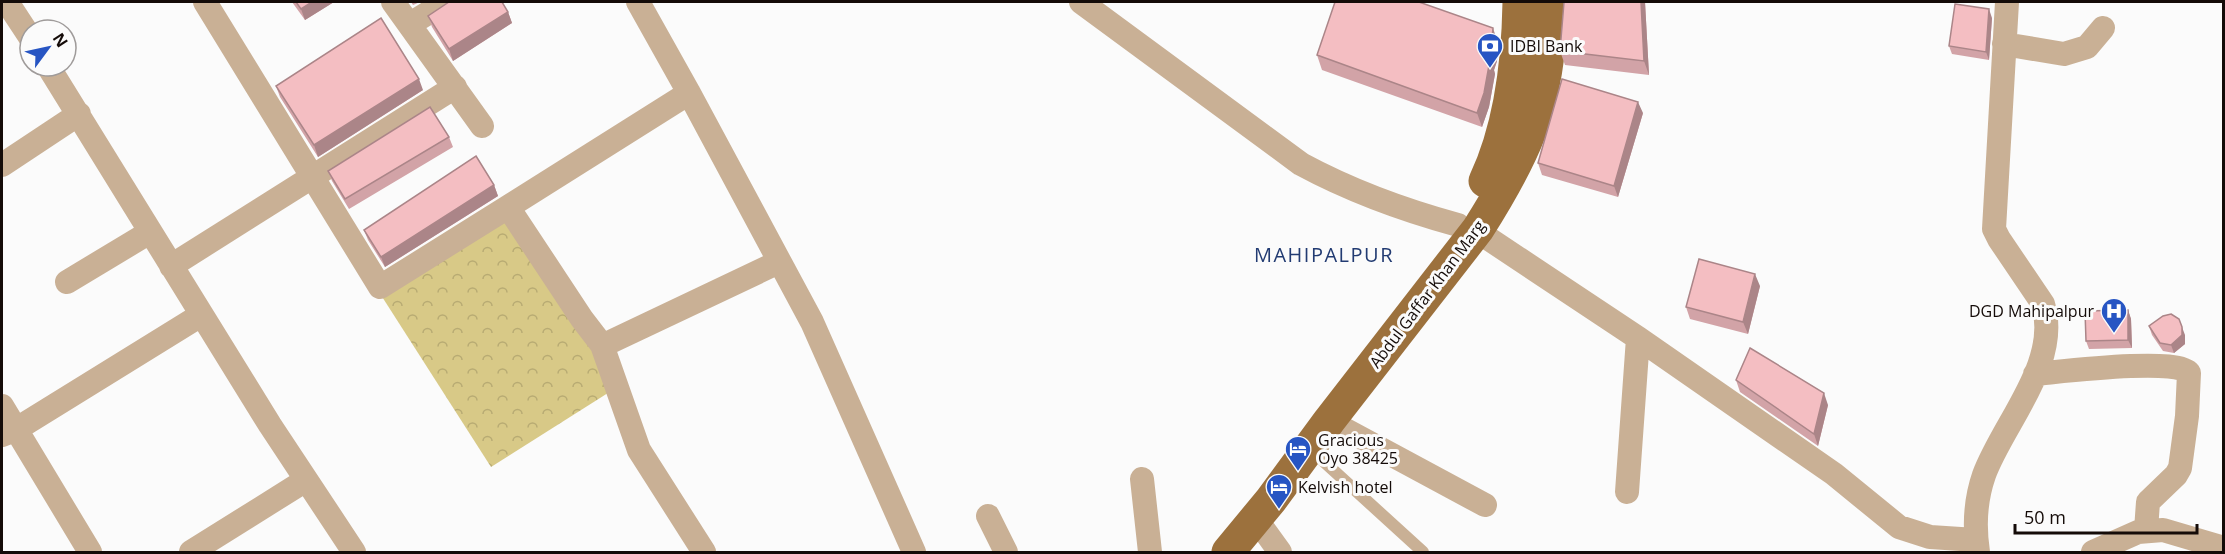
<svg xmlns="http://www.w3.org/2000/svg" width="2225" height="554" font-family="'Open Sans',sans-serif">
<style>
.forest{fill:url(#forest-crowns)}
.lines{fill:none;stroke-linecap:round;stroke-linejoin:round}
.service{stroke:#c9b095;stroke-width:12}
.minor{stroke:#c9b095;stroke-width:24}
.primary{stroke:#9c713d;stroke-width:33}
.wall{fill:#d2a3a7}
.shaded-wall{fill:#ab8588}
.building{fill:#f4bec2;stroke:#ab8588;stroke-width:1.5}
.labels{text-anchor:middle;stroke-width:6;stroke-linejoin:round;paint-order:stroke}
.poi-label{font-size:16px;fill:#140b08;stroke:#fbfbfb;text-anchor:start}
.street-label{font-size:16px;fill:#140b08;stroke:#fbfbfb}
.quarter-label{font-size:20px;letter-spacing:1.5px;fill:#223b72;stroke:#fbfbfb}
</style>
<defs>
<pattern id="forest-crowns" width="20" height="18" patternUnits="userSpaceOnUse" patternTransform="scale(1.5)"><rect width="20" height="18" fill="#d8c987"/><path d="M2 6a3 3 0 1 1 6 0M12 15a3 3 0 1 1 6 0" fill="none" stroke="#b8ab73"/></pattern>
</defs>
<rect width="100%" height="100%" fill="#fbfbfb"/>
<path class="forest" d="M 508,208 L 619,386 L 491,467 L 379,292 Z"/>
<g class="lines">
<path class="service" d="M 1310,449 L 1423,552"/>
<path class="minor" d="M 7,2 L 30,37
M 205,2 L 380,287 L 508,207 L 582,319 L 602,345 L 606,344 L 779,262
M 393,2 L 482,126
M 638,2 L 689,93 L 812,322 L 914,552
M 1081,2 L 1301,164 C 1351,191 1403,210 1458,225
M 410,24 L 446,2
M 2004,44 L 2064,54 L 2087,47 L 2103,28
M 48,66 L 270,425 L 354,552
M 2,165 L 79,114
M 508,207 L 689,93
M 1477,231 L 1638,338 L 1834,474 L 1899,527 L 1930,537 L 1976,540
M 171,266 L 455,87
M 67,282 L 150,232
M 602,345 L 639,450 L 704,552
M 2035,374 C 2059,372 2177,357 2189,373 L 2187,416 L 2180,468 L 2176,475 L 2148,502 L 2146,530
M 2,406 L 90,552
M 1329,421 L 1485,505
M 2,435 L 15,430 L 201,315
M 1142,479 L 1150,552
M 1627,492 L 1638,338
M 988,516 L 1006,552
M 1256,519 L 1280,552
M 191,552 L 306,480
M 1978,552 C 1974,526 1975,501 1984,475 C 2003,423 2061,363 2043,304 L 1999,239 L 1994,229 L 2007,2
M 2093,552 L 2138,532 L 2163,530 L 2224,548"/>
<path class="primary" d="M 1485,181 C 1511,126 1518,61 1519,2
M 1228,552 L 1271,500 L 1329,421 L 1478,229 C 1497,199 1516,167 1529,134 C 1545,92 1551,46 1551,2"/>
</g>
<path class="wall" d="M 292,2 L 334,2 L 305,20 Z
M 411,2 L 420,2 L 413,5 Z
M 1564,2 L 1645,2 L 1649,75 L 1565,65 L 1560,51 Z
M 508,12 L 512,23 L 453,61 L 432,27 L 428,16 Z
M 1992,18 L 1989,60 L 1952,54 L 1949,46 Z
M 1498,43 L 1497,61 L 1494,70 L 1495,74 L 1489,107 L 1482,127 L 1322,70 L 1317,55 Z
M 276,86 L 423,90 L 318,157 L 280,97 Z
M 1643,113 L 1618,197 L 1542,175 L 1538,163 Z
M 449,137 L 453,147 L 349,209 L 332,181 L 328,171 Z
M 494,185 L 498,196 L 385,267 L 368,240 L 364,230 Z
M 1760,286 L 1748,334 L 1690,319 L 1686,307 Z
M 2128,310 L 2131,319 L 2132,348 L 2089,349 L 2086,341 Z
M 2149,326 L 2185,335 L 2185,344 L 2174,353 L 2163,351 L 2152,335 Z
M 1736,380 L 1828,405 L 1818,446 L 1740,392 Z"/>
<path class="shaded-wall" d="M 312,2 L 334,2 L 305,20 L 301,9 Z
M 1641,2 L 1645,2 L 1649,75 L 1644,61 Z
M 1989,9 L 1992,18 L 1989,60 L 1986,52 Z
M 508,12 L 512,23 L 453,61 L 449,49 Z
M 1493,28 L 1498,43 L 1497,61 L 1494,70 L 1495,74 L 1489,107 L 1482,127 L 1477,113 Z
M 419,79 L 423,90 L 318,157 L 314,145 Z
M 1638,102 L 1643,113 L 1618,197 L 1614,186 Z
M 494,185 L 498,196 L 385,267 L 381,257 Z
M 1755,274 L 1760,286 L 1748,334 L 1743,322 Z
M 2128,310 L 2131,319 L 2132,348 L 2128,340 Z
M 2182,327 L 2185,335 L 2185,344 L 2174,353 L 2171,345 Z
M 1824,393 L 1828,405 L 1818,446 L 1814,434 Z"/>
<path class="building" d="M 296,2 L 312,2 L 301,9 Z
M 449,2 L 502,2 L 508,12 L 449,49 L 428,16 Z
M 1335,2 L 1419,2 L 1493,28 L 1491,47 L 1487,59 L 1490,60 L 1484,93 L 1477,113 L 1317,55 Z
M 1564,2 L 1641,2 L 1644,61 L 1560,51 Z
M 1955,4 L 1989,9 L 1986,52 L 1949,46 Z
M 381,18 L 419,79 L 314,145 L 276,86 Z
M 1562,79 L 1638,102 L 1614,186 L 1538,163 Z
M 430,107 L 449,137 L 345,199 L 328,171 Z
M 476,156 L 494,185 L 381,257 L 364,230 Z
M 1699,259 L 1755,274 L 1743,322 L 1686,307 Z
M 2128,310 L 2128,340 L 2086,341 L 2085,311 Z
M 2171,314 L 2179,319 L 2182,327 L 2182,335 L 2171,345 L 2160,343 L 2149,326 L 2163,316 Z
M 1750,348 L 1824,393 L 1814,434 L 1736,380 Z"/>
<defs>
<g id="bank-pin" transform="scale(1.35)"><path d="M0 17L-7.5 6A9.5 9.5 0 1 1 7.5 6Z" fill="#2755c3" stroke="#fbfbfb"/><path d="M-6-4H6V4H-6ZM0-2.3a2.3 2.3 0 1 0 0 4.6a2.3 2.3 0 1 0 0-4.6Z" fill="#fff"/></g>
<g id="hospital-pin" transform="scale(1.35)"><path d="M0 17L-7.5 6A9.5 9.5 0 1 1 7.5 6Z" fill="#2755c3" stroke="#fbfbfb"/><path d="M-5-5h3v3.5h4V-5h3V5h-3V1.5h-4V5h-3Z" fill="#fff"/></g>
<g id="hotel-pin" transform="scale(1.35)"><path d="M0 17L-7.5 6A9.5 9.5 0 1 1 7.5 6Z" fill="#2755c3" stroke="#fbfbfb"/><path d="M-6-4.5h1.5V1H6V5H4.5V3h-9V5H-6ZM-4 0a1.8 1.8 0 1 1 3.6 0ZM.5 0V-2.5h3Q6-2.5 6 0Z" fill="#fff"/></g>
</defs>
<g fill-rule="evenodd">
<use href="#bank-pin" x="1490" y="46"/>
<use href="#hospital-pin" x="2114" y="311"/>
<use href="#hotel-pin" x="1298" y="449"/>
<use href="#hotel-pin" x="1279" y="487"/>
</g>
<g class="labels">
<g class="poi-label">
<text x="1510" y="52">IDBI Bank</text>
<text x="2094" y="317" text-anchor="end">DGD Mahipalpur</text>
<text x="1318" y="446">Gracious<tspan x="1318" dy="18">Oyo 38425</tspan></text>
<text x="1298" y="493">Kelvish hotel</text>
</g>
<g class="street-label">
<text transform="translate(1427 294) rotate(-53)" y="6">Abdul Gaffar Khan Marg</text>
</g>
<g class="quarter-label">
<text x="1324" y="262">MAHIPALPUR</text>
</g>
</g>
<rect width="2225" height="554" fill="none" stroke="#140b08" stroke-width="6"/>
<g transform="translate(48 48) rotate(57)"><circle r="28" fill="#fbfbfb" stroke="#9f9b9a" stroke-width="1.5"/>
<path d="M0-4.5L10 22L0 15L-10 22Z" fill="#2755c3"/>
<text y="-9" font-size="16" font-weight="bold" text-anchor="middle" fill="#140b08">N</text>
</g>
<path d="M2015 524v9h182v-9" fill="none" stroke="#140b08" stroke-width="3"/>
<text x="2024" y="524" font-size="18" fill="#140b08" stroke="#fbfbfb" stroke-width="4.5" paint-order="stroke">50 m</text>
</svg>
